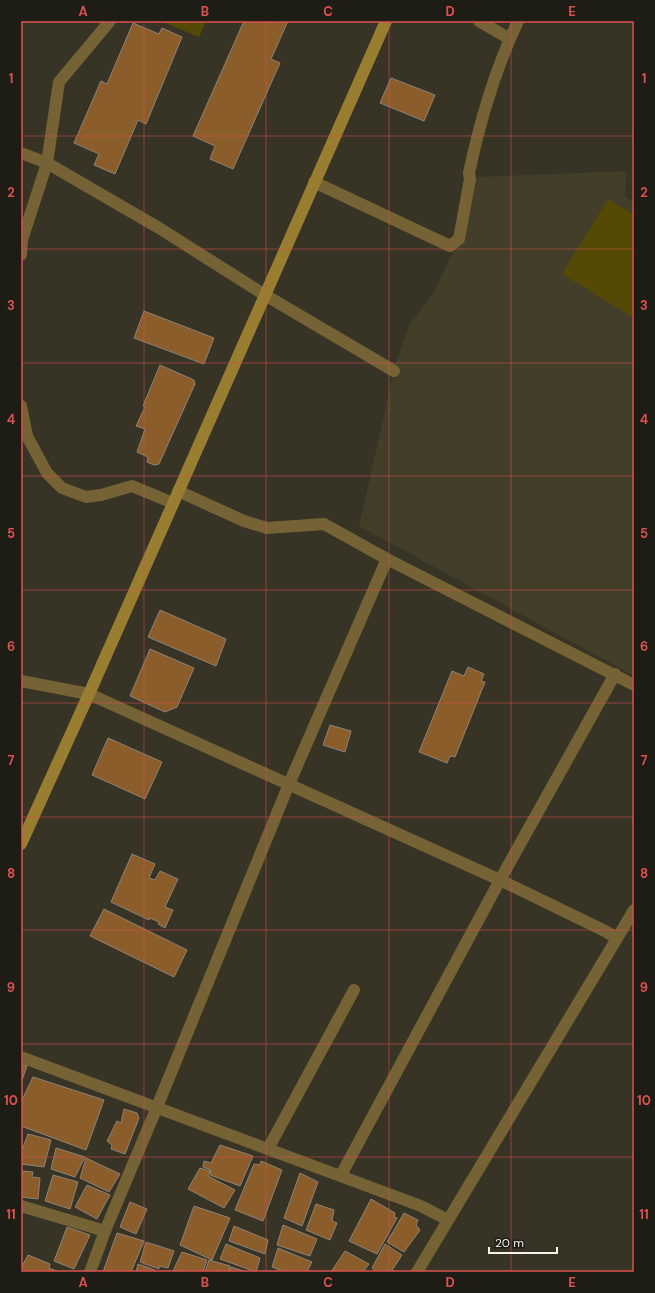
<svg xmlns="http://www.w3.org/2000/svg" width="655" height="1293" font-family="'DM Sans',sans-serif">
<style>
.built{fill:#423e29}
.green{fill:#554a05}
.building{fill:#8a5d2b;stroke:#908376}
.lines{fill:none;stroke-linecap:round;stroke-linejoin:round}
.lane{stroke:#756336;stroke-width:12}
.street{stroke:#756336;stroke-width:12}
.secondary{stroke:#997d30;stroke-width:12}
.grid{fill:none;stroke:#dc514f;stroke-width:1;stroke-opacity:0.55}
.neatline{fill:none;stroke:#dc514f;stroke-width:1.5}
.grid-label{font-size:13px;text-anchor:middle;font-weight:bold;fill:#dc514f}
</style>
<rect width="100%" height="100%" fill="#373426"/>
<path class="built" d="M 626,171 L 625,197 L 634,202 L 634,676 L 359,526 L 396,363 L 409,326 L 434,292 L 459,239 L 470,179 L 479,177 Z"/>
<path class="green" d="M 161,21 L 206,21 L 199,37 Z
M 608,199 L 634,215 L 634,318 L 562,274 Z"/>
<path class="building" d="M 244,21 L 288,21 L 271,59 L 280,63 L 233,169 L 210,159 L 215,146 L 193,136 Z
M 133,23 L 159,34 L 162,28 L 182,37 L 146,124 L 138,120 L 115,174 L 94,165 L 99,154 L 74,143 L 101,81 L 107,84 Z
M 391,78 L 435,95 L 424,121 L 380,103 Z
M 144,311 L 214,338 L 204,364 L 134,338 Z
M 160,365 L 194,380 L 195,384 L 159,464 L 154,465 L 147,462 L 148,457 L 137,452 L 145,429 L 136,426 L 145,407 L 143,406 Z
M 160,610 L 226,639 L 216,666 L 148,637 Z
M 150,649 L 194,668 L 177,707 L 165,712 L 130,696 Z
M 468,667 L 484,674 L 481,681 L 485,682 L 455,757 L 450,756 L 447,763 L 419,752 L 452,671 L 464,676 Z
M 330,725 L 351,731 L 345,752 L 323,745 Z
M 108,738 L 162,762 L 145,799 L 92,775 Z
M 132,854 L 155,864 L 149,878 L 155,880 L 160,871 L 178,879 L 165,907 L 173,910 L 165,928 L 158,924 L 159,922 L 150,918 L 149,920 L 111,902 Z
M 104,909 L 187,950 L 174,977 L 90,936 Z
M 21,1064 L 27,1066 L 21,1083 Z
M 33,1077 L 104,1100 L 86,1150 L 21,1126 L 21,1102 Z
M 124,1109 L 137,1113 L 139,1118 L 125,1154 L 111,1149 L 112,1145 L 107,1141 L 117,1121 L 121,1123 Z
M 28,1134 L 51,1140 L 44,1167 L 21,1164 L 21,1153 Z
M 220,1145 L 253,1156 L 240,1186 L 210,1175 L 211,1170 L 203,1167 L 204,1161 L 211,1163 Z
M 56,1148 L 85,1157 L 75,1177 L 51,1169 Z
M 86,1158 L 120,1174 L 109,1192 L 80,1178 Z
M 261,1161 L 282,1170 L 263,1221 L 235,1210 L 254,1164 L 260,1165 Z
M 200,1168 L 210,1171 L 208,1176 L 235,1190 L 224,1208 L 188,1189 Z
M 21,1171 L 33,1172 L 32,1177 L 40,1178 L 38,1199 L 21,1197 Z
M 300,1173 L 318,1182 L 302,1226 L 284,1218 Z
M 53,1175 L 78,1182 L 70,1209 L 45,1201 Z
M 87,1185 L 110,1195 L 97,1219 L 75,1207 Z
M 371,1199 L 395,1213 L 394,1217 L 397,1218 L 377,1254 L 349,1241 Z
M 130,1202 L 147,1209 L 136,1234 L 120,1227 Z
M 316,1204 L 334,1210 L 332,1221 L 337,1223 L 330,1240 L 306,1230 Z
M 194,1206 L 230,1218 L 212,1260 L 180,1245 Z
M 404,1213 L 418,1220 L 416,1225 L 420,1230 L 404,1252 L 387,1242 Z
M 283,1225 L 317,1239 L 310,1256 L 277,1245 Z
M 234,1226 L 268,1240 L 265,1254 L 229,1241 Z
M 67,1227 L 90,1235 L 74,1269 L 54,1261 Z
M 117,1233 L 144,1241 L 131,1272 L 103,1272 Z
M 146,1242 L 174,1251 L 168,1268 L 159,1266 L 159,1269 L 140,1262 Z
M 226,1244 L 260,1258 L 256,1272 L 220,1259 Z
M 385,1244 L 402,1255 L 391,1272 L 378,1272 L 372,1268 Z
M 278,1248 L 312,1262 L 307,1272 L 285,1272 L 272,1267 Z
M 345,1251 L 369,1264 L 363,1272 L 331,1272 Z
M 182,1252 L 207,1260 L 203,1272 L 173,1271 Z
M 28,1255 L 50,1264 L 49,1268 L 59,1272 L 21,1272 L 21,1268 Z
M 209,1260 L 230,1266 L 228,1272 L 205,1272 Z
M 138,1264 L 155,1270 L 154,1272 L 136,1272 Z
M 231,1267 L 247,1272 L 229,1272 Z"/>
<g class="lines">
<path class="lane" d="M 479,21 L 510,39
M 314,182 L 450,246 L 459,239 L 470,179 L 469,173 C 480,120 495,70 518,21
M 265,295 L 394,371
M 21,406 L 27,436 L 47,473 L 62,488 L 86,497 L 101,495 L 132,486 L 173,503
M 500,880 L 603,930 L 617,938
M 21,1206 L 105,1231
M 417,1272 L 634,910"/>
<path class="street" d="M 21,153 L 47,163 L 159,228 L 265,295
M 21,255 L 22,240 L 47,163 L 59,82 L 110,21
M 178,491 L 244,521 L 267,528 L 324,524 L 387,559 L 634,685
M 21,681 L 89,694 L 500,880
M 21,1057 L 421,1206 L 448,1220
M 268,1149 L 354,990
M 341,1175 L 500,880 L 615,674
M 90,1272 L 105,1231 L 157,1107 L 289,784 L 387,559"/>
<path class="secondary" d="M 21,844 L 89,694 L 386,21"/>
</g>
<path class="grid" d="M 144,21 L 144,1272M 266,21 L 266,1272M 389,21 L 389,1272M 511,21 L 511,1272M 21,136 L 634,136M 21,249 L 634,249M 21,363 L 634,363M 21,476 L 634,476M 21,590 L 634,590M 21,703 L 634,703M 21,817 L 634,817M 21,930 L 634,930M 21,1044 L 634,1044M 21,1157 L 634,1157"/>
<rect width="655" height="1293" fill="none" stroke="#1d1c15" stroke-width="44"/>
<path d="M489 1247v6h68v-6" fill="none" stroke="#f5f3ea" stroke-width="2"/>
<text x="495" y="1247" font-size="12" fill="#f5f3ea" stroke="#1d1c15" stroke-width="3" paint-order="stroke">20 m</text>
<rect x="22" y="22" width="611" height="1249" class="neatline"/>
<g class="grid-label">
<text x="83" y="16">A</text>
<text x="205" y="16">B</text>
<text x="328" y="16">C</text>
<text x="450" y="16">D</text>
<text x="572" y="16">E</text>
<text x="11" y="83">1</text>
<text x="644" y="83">1</text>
<text x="11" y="197">2</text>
<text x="644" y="197">2</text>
<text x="11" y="310">3</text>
<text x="644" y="310">3</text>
<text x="11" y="424">4</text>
<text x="644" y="424">4</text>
<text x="11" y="538">5</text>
<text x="644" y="538">5</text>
<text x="11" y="651">6</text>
<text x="644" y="651">6</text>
<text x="11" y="765">7</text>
<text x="644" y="765">7</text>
<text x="11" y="878">8</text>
<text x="644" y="878">8</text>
<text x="11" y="992">9</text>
<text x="644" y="992">9</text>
<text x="11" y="1105">10</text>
<text x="644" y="1105">10</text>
<text x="11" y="1219">11</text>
<text x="644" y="1219">11</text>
<text x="83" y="1287">A</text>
<text x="205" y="1287">B</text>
<text x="328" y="1287">C</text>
<text x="450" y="1287">D</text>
<text x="572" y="1287">E</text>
</g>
</svg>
